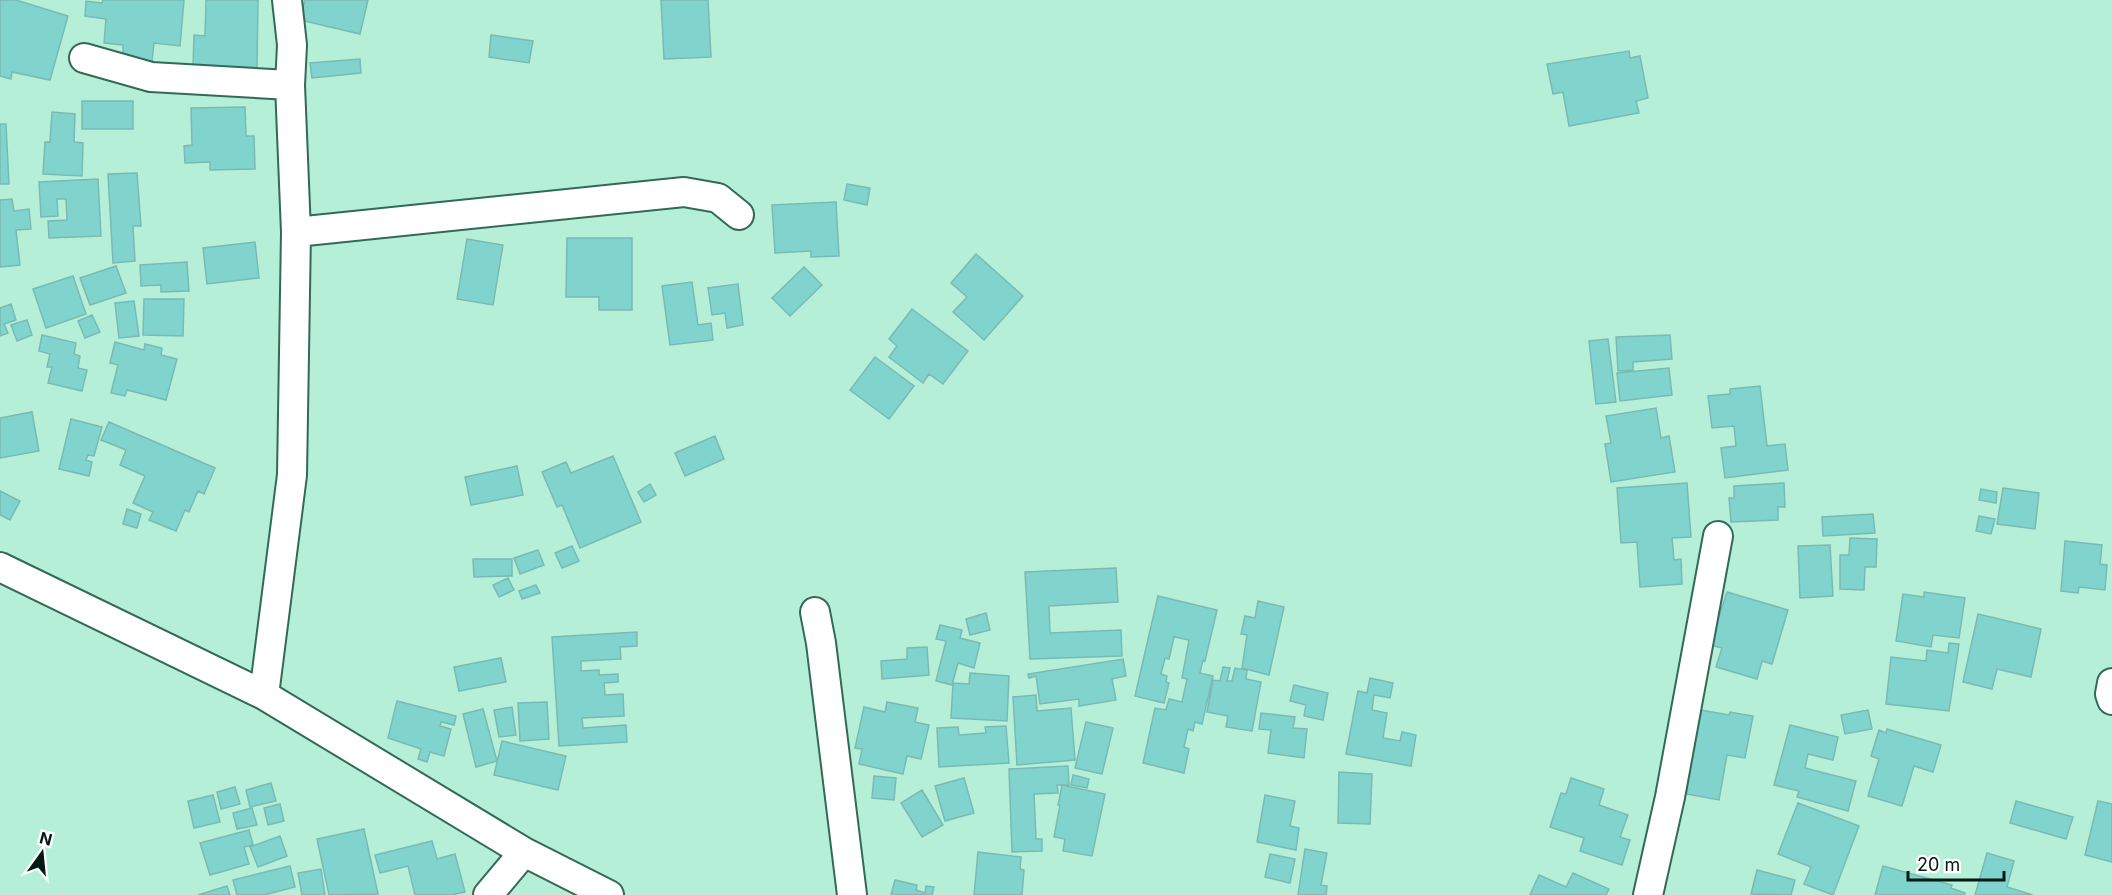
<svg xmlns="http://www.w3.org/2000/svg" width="2112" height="895" font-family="Inter,sans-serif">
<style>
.building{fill:#80d4cd;stroke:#79bab4;stroke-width:1.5}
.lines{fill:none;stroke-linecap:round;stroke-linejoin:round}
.minor-casing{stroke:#336a57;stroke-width:32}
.minor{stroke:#fff;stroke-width:28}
</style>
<rect width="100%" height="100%" fill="#b5efd8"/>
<path class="building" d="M 0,0 L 16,0 L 68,16 L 50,80 L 12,72 L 11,79 L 0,76 Z
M 103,0 L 184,0 L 180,46 L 154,43 L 152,61 L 123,58 L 123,45 L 104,43 L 106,19 L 85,16 L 86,1 L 102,3 Z
M 206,0 L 258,0 L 257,69 L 193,67 L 194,35 L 205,36 Z
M 305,0 L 368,0 L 360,34 L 300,20 Z
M 661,0 L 708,0 L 711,57 L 664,59 Z
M 491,35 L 533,41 L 529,63 L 489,57 Z
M 1629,51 L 1630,58 L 1640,56 L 1648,98 L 1636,101 L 1639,113 L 1569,126 L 1563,92 L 1553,94 L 1547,64 Z
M 360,59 L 361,73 L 312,78 L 310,63 Z
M 82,101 L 133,101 L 133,129 L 82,129 Z
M 245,107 L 246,136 L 254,136 L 255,169 L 210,170 L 210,162 L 185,163 L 184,146 L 192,145 L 191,108 Z
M 52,112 L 75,114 L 74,142 L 83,143 L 82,176 L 43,174 L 45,142 L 50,142 Z
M 0,124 L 6,124 L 9,184 L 0,184 Z
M 137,173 L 141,226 L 133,226 L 135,261 L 113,263 L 108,174 Z
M 98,179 L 101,236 L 49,238 L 48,221 L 67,220 L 66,199 L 57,199 L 58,216 L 41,217 L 39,182 Z
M 847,184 L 870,188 L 867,205 L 844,200 Z
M 12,199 L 14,211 L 29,209 L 31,229 L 16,230 L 20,265 L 0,267 L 0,200 Z
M 836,202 L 839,256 L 811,257 L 811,251 L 775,253 L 772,205 Z
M 567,238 L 632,238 L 632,310 L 599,310 L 599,297 L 566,297 Z
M 467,239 L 503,245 L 493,305 L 457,299 Z
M 255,242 L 259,278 L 207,284 L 203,248 Z
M 976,254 L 1023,296 L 984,340 L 953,312 L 967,297 L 951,283 Z
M 187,262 L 189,291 L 161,292 L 161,285 L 141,286 L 140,265 Z
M 116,266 L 126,293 L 90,305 L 80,278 Z
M 804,267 L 822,285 L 790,316 L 772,298 Z
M 73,276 L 86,314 L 46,328 L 33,289 Z
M 692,282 L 698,325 L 711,323 L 713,340 L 670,345 L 662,286 Z
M 738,284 L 743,325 L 727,328 L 725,313 L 712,315 L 708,288 Z
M 144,299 L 184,299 L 183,336 L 143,335 Z
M 134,301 L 139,336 L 119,338 L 115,303 Z
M 11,304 L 16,320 L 4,324 L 8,333 L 0,336 L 0,308 Z
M 912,309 L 968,351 L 943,384 L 929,374 L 923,383 L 889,357 L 897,346 L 889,339 Z
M 92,315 L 100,332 L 85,338 L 78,321 Z
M 27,320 L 32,335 L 17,341 L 11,325 Z
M 42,335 L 76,343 L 74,354 L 80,356 L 78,368 L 87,370 L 82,391 L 48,383 L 52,367 L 47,367 L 50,354 L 39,351 Z
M 1670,335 L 1672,359 L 1633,362 L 1633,370 L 1618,371 L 1616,337 Z
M 1608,339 L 1616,402 L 1596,404 L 1589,341 Z
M 115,342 L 144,350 L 145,344 L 162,348 L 161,355 L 177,359 L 166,400 L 127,390 L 125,396 L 111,393 L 118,365 L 110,363 Z
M 875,357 L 914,386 L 889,419 L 850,390 Z
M 1669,368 L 1672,395 L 1620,401 L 1617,373 Z
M 1760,386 L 1767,446 L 1785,444 L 1788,470 L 1725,478 L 1721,448 L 1736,446 L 1734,426 L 1712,428 L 1708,396 L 1730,394 L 1730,389 Z
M 1656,408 L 1661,438 L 1669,436 L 1675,472 L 1611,482 L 1605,444 L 1611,443 L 1606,416 Z
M 32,412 L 39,451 L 0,458 L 0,418 Z
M 71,419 L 102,427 L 94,456 L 88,455 L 86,460 L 92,462 L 89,476 L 59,469 Z
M 109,422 L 215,468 L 204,494 L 198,491 L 189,512 L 185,510 L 176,531 L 149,520 L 153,512 L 133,503 L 145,476 L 120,465 L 126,450 L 101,440 Z
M 715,436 L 724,459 L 685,476 L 675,453 Z
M 613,456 L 641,522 L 580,548 L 562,505 L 557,507 L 542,472 L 566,462 L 571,473 Z
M 517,466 L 523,495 L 471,505 L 465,477 Z
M 1687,483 L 1691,537 L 1672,538 L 1674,560 L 1681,559 L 1682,584 L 1640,587 L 1637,542 L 1621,543 L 1617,488 Z
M 1784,483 L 1785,507 L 1778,507 L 1778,520 L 1731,522 L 1729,498 L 1734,498 L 1734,486 Z
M 650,484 L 656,495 L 644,502 L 638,492 Z
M 2003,488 L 2039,493 L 2035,529 L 1997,524 Z
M 1981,489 L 1997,492 L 1996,503 L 1979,500 Z
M 0,491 L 20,501 L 10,520 L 0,515 Z
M 127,509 L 141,514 L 137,528 L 123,524 Z
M 1873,514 L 1875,533 L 1823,536 L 1822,517 Z
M 1979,516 L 1995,519 L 1991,534 L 1976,531 Z
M 1850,538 L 1877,539 L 1876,567 L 1865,567 L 1864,590 L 1840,589 L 1840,555 L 1849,555 Z
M 2065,541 L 2102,545 L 2100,564 L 2107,565 L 2105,590 L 2079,587 L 2078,593 L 2061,591 Z
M 1830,545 L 1833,596 L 1800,598 L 1798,546 Z
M 572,546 L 579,561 L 562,568 L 555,553 Z
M 538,550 L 544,565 L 520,574 L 514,558 Z
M 473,559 L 512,559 L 512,576 L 474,577 Z
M 1116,568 L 1118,602 L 1049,606 L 1050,633 L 1121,630 L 1122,656 L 1030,659 L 1025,572 Z
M 508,578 L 514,590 L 499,597 L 493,585 Z
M 536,585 L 540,593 L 522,599 L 519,591 Z
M 1727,592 L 1788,610 L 1772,664 L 1762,661 L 1757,679 L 1716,667 L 1722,648 L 1710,645 Z
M 1924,592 L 1965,598 L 1959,638 L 1933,635 L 1931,647 L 1896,641 L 1903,594 L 1924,597 Z
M 1158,596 L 1217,610 L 1205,661 L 1203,660 L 1200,673 L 1213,676 L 1202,724 L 1195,722 L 1193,731 L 1188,729 L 1184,747 L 1189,749 L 1184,773 L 1143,763 L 1155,708 L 1166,710 L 1169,699 L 1182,702 L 1187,679 L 1182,678 L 1189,640 L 1174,637 L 1169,659 L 1165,658 L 1161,674 L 1167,676 L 1166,682 L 1169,683 L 1164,703 L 1135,696 Z
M 1258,601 L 1284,607 L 1269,675 L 1242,668 L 1247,635 L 1241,634 L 1245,616 L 1255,618 Z
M 986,613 L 990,630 L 970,635 L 966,619 Z
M 1978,614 L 2041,629 L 2031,677 L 1997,669 L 1992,689 L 1963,682 Z
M 940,625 L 962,630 L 960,638 L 980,643 L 974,668 L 958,663 L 952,685 L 936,681 L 946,641 L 936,639 Z
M 637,632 L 637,646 L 620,647 L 621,659 L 581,661 L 581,671 L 599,670 L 599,675 L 618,674 L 618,682 L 604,683 L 605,695 L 623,694 L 624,716 L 582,718 L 583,728 L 626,725 L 627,742 L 559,746 L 552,637 Z
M 1949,643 L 1959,644 L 1949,711 L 1886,704 L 1891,657 L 1926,661 L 1927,650 L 1948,653 Z
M 927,647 L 929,675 L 882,679 L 881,661 L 907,659 L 907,648 Z
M 501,658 L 506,682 L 459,691 L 454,667 Z
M 1123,659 L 1126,676 L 1112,679 L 1116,700 L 1079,706 L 1079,699 L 1040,704 L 1036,676 L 1029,678 L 1028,674 Z
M 1223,667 L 1230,668 L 1227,681 L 1232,681 L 1235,668 L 1247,670 L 1246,679 L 1261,682 L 1252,731 L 1226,727 L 1228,716 L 1207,712 L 1213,680 L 1220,681 Z
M 970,673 L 1009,676 L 1007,721 L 951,718 L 953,683 L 969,684 Z
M 1370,678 L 1393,683 L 1390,698 L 1374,695 L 1372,710 L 1387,713 L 1383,738 L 1400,741 L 1402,732 L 1416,735 L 1411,766 L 1346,754 L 1358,691 L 1367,693 Z
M 1294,685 L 1328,693 L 1323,720 L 1304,716 L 1306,705 L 1290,701 Z
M 1036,695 L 1037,711 L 1071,708 L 1075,760 L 1017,765 L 1013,697 Z
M 397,701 L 456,716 L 454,725 L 441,722 L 440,726 L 451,729 L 444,756 L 430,752 L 427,762 L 418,759 L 421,749 L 388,738 Z
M 547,702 L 549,739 L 520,741 L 518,703 Z
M 887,702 L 918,708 L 915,722 L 929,725 L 921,759 L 907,756 L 903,774 L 859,764 L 862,749 L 855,748 L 864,707 L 885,712 Z
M 512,707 L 516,735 L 499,737 L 494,710 Z
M 483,709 L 497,761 L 476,767 L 463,714 Z
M 1701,710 L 1729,715 L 1730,712 L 1753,716 L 1745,758 L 1727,755 L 1719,800 L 1686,794 Z
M 1868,710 L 1872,729 L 1845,734 L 1841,715 Z
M 1261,713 L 1295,717 L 1293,728 L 1307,729 L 1304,758 L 1268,753 L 1271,730 L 1259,729 Z
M 1086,722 L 1113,728 L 1102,774 L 1075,768 Z
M 1790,725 L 1838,737 L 1833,760 L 1808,754 L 1805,768 L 1856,781 L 1848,811 L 1797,797 L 1799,791 L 1774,785 Z
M 1006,726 L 1009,763 L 939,767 L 937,728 L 958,727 L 959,735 L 986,733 L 985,727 Z
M 1887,729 L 1941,745 L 1933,772 L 1914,766 L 1902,806 L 1868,796 L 1879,759 L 1871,756 L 1879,730 L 1886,733 Z
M 502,741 L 566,756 L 558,790 L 494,775 Z
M 1068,766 L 1069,785 L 1057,785 L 1058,793 L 1034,794 L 1036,839 L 1042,839 L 1042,851 L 1012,852 L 1009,769 Z
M 1339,772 L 1372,774 L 1370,824 L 1338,823 Z
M 1073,775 L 1089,779 L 1087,788 L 1071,785 Z
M 874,776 L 896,778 L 894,800 L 872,798 Z
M 964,778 L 974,813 L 945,821 L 935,786 Z
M 1571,778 L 1604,789 L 1599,805 L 1628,815 L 1620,837 L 1630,840 L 1622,865 L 1580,851 L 1584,838 L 1550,827 L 1561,793 L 1566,794 Z
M 271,783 L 276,801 L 250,807 L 246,790 Z
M 1062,785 L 1105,794 L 1092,856 L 1063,851 L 1065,839 L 1054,837 L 1060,805 L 1058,805 Z
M 235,787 L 240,804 L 221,809 L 217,792 Z
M 922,790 L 943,825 L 922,837 L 901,803 Z
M 213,795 L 220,822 L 194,828 L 188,801 Z
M 1265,795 L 1295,801 L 1290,826 L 1299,828 L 1296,850 L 1257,842 Z
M 2016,801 L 2073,817 L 2066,839 L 2010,823 Z
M 2098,801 L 2112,804 L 2112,862 L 2085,855 Z
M 1798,803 L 1859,826 L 1833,895 L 1804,884 L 1811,867 L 1778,854 Z
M 280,804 L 284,821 L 268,825 L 264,808 Z
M 252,808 L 257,825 L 237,829 L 233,813 Z
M 364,829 L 378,894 L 329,895 L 317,839 Z
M 249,830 L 253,845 L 244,847 L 249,864 L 210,875 L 200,843 Z
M 280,836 L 287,856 L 258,867 L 250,847 Z
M 432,841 L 437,859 L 455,854 L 465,892 L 451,895 L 415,895 L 408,866 L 380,873 L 375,855 Z
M 1305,849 L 1327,853 L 1321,885 L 1327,886 L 1326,895 L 1298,895 Z
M 978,852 L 1021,857 L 1020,869 L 1024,870 L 1022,895 L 974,895 Z
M 1987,853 L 2014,861 L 2007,887 L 2033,895 L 1975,895 Z
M 1270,854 L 1295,859 L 1290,883 L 1265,877 Z
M 290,866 L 295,887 L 264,895 L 237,895 L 233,880 Z
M 1883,866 L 1952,885 L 1951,888 L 1965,893 L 1965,895 L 1875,895 Z
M 321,869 L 325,895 L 302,895 L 298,873 Z
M 1757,870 L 1795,880 L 1791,895 L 1751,894 Z
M 1573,873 L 1609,889 L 1606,895 L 1530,895 L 1539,875 L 1566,887 Z
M 895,880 L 917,885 L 916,890 L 925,893 L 926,886 L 934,887 L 932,895 L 891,895 Z
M 227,886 L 230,895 L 198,895 Z"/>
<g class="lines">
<g class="minor-casing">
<path id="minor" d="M 84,58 L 151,77 L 290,85
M 296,232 L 684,192 L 718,198 L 739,215
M 0,567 L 264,695 L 524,852 L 609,895
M 815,612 L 821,643 L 852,895
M 2112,683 L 2110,694 L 2112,700
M 264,695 L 292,475 L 296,232 L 290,85 L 292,45 L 287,0
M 488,895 L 524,852
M 1648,895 L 1670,797 L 1718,536"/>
</g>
<use href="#minor" class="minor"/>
</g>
<g transform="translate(42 853) rotate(15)" stroke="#ffffff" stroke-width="4.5" paint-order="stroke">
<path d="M0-4.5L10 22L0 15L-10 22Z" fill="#031912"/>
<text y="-9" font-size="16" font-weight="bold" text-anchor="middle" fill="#031912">N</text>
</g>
<path d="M1908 871v9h96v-9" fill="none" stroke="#031912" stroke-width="3"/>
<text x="1917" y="871" font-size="18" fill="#031912" stroke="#ffffff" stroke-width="4.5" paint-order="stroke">20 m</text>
</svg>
